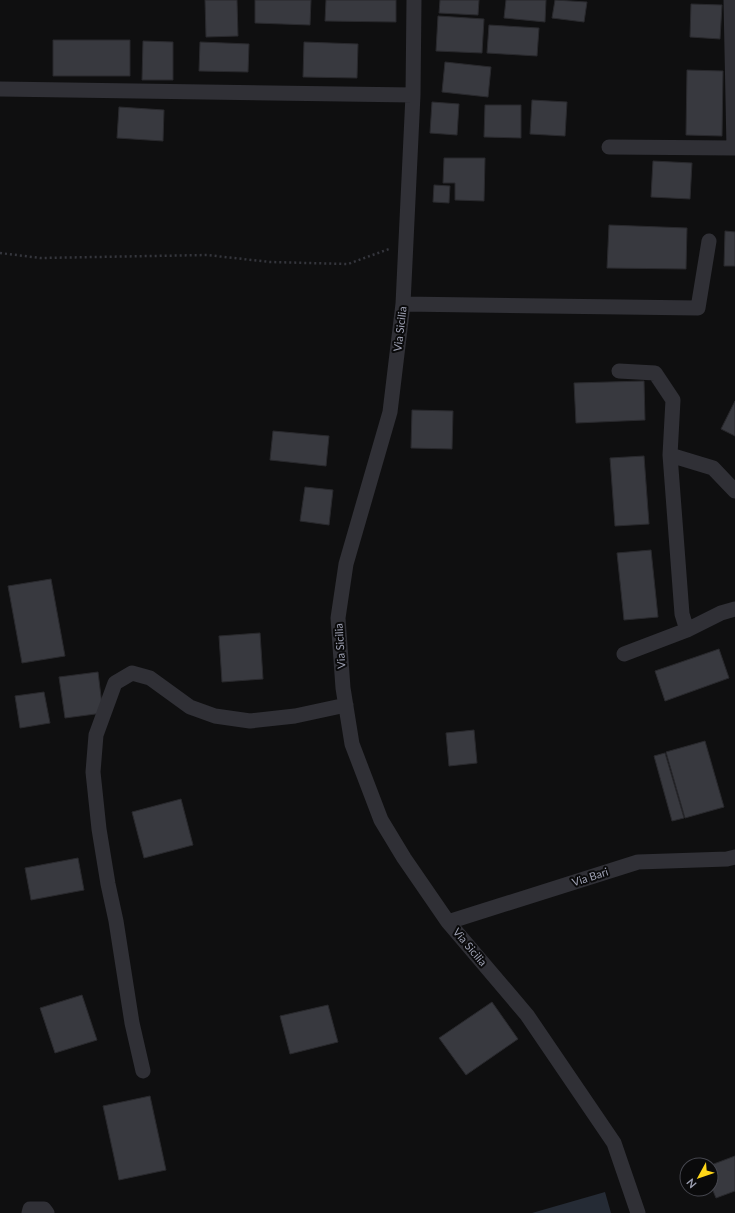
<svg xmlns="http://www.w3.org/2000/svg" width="735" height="1213" font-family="Lato,sans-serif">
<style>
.water{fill:#252b35}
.building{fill:#38393f;stroke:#29292d}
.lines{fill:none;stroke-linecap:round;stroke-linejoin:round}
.path{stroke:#35363d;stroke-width:2.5;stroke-dasharray:2 3;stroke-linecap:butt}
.street{stroke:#303036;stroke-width:15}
.labels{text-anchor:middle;stroke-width:4;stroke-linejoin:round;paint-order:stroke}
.street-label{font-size:11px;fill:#9ea1b3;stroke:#0a0a0b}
</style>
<rect width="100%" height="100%" fill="#0f0f10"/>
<path class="water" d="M 605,1192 L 611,1213 L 532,1213 Z"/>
<path class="building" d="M 205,0 L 237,0 L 238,36 L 206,37 Z
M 255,0 L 311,0 L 310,25 L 255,23 Z
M 326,0 L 396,0 L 396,22 L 325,21 Z
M 440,0 L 479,0 L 478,15 L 439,13 Z
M 506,0 L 546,0 L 545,22 L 504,18 Z
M 555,0 L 587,2 L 584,22 L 552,18 Z
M 691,4 L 722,5 L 720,39 L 690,37 Z
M 438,16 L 484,19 L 482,53 L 436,51 Z
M 489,25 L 539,28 L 537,56 L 487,53 Z
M 53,40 L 130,40 L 130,76 L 53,76 Z
M 143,41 L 173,42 L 173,80 L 142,80 Z
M 200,42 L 249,44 L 248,72 L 199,71 Z
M 304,42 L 358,44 L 357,78 L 303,77 Z
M 445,62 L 491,67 L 488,97 L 442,92 Z
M 687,70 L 723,71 L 722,136 L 686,135 Z
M 532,100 L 567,102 L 565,136 L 530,134 Z
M 432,102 L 459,104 L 457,135 L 430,133 Z
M 485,105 L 521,105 L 521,138 L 484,137 Z
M 119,107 L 164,110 L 163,141 L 117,138 Z
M 444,158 L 485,158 L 484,201 L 455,200 L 455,183 L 443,183 Z
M 653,161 L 692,163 L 690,199 L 651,197 Z
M 434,185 L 450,186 L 449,203 L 433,202 Z
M 609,225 L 687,228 L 686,269 L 607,268 Z
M 725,231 L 735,232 L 735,266 L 724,266 Z
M 644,381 L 645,420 L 576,423 L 574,383 Z
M 735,401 L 735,436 L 721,429 Z
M 412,410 L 453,411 L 452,449 L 411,448 Z
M 273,431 L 329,436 L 326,466 L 270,460 Z
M 644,456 L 649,524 L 615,526 L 610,458 Z
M 305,487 L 333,490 L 329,525 L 300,521 Z
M 651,550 L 658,617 L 624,620 L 617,553 Z
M 51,579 L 65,656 L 22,663 L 8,586 Z
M 260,633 L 263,679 L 222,682 L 219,636 Z
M 719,649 L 729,678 L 665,701 L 655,671 Z
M 98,672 L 103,713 L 65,718 L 59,677 Z
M 44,692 L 50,723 L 20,728 L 15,696 Z
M 474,730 L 477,763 L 449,766 L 446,733 Z
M 705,741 L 724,807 L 685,818 L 666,752 Z
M 665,753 L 684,818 L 672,821 L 654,756 Z
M 181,799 L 193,845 L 144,858 L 132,812 Z
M 78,858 L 84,890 L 31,900 L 25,868 Z
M 82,995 L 97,1040 L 55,1053 L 40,1008 Z
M 492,1002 L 518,1039 L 466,1075 L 439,1038 Z
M 328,1005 L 338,1042 L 290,1054 L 280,1016 Z
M 150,1096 L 166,1170 L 119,1180 L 103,1106 Z
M 735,1156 L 735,1191 L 716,1198 L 711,1186 L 711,1165 Z"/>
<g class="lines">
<path class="path" d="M 0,253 L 40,258 L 207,255 L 270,262 L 348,264 L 389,249"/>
<path class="street" d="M 414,0 L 413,95 L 403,304 L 390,412 L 346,564 L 338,618 L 343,688 L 352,744 L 381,820 L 404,858 L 448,922 L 527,1015 L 614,1143 L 638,1213
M 731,0 L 734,148
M 0,89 L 413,95
M 609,147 L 735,148
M 403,304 L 698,308 L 709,241
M 619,371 L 655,373 L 673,400 L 670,455 L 682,614 L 687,630
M 670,455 L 713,468 L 735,491
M 624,654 L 687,630 L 721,613 L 735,609
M 448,922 L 638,862 L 727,859 L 735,857
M 143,1071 L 132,1023 L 116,921 L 108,884 L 99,829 L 93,772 L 96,735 L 115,683 L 132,673 L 150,678 L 190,707 L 215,716 L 250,721 L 295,716 L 346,705
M 29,1213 L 30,1209 L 44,1209 L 47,1213"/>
</g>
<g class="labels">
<g class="street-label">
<text transform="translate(400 329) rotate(-83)" y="4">Via Sicilia</text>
<text transform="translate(340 646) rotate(-94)" y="4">Via Sicilia</text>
<text transform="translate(590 877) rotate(-18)" y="4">Via Bari</text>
<text transform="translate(470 947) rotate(50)" y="4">Via Sicilia</text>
</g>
</g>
<g transform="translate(699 1177) rotate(230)"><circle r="19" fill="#0a0a0b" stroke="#45464e"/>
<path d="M0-3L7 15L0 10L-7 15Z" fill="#ffd618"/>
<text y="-6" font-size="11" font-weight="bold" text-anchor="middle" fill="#9ea1b3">N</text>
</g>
</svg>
